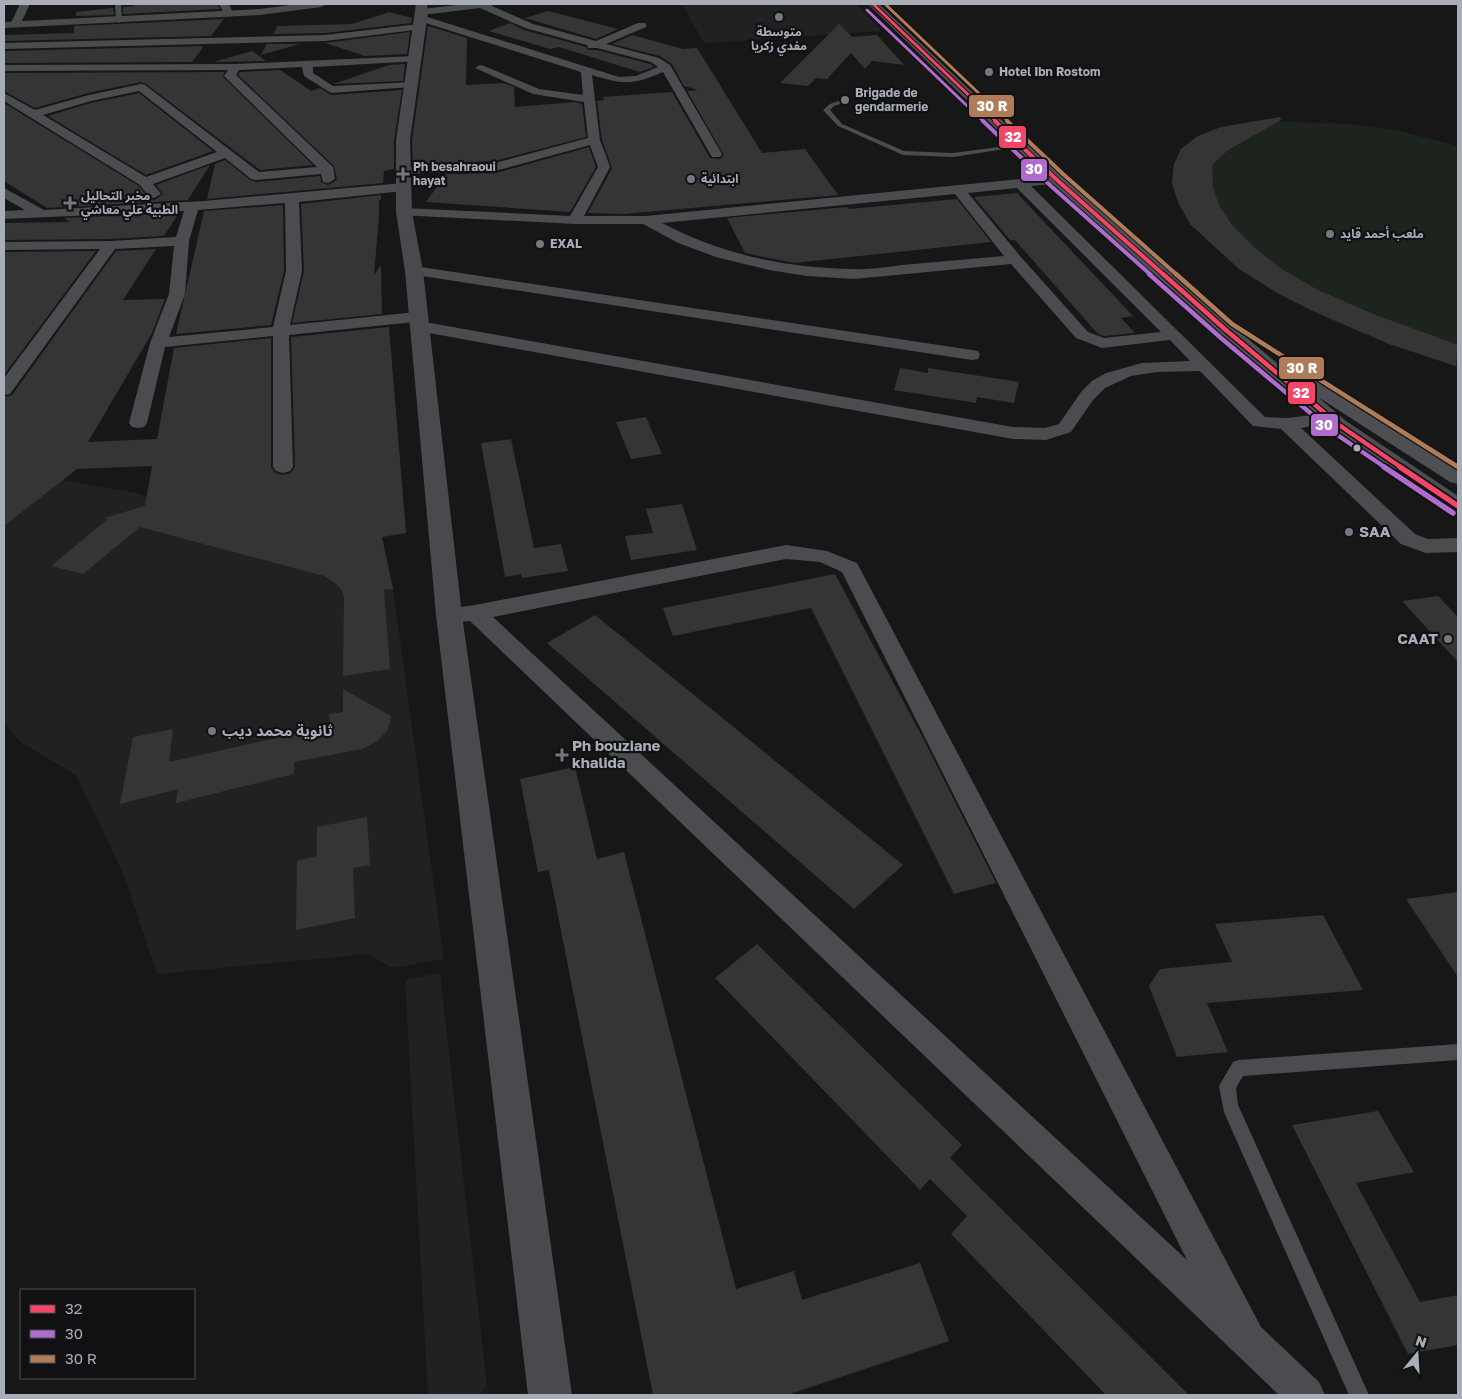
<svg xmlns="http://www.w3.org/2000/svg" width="1462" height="1399" font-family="'Golos Text','Noto Sans Arabic',sans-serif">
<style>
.built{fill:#212123}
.green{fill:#1d241e}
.building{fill:#353536}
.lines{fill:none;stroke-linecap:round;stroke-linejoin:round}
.lane{fill:#4b4c50;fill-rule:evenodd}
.street{fill:#4b4c50;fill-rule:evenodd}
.secondary{fill:#4a4a4e;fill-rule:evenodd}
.primary{fill:#4d4f52;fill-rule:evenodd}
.bus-1-far3-casing{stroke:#111113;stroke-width:5}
.bus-1-far2-casing{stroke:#111113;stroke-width:5.5}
.bus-1-far1-casing{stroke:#111113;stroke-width:7}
.bus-1-casing{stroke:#111113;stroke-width:9}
.bus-2-far3-casing{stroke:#111113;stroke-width:5}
.bus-2-far2-casing{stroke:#111113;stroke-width:5.5}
.bus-2-far1-casing{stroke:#111113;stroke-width:7}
.bus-2-casing{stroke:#111113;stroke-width:9}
.bus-3-far2-casing{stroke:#111113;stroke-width:5}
.bus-3-far1-casing{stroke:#111113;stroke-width:5.5}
.bus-3-casing{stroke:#111113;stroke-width:7}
.bus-1-far3{stroke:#f34667;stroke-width:3}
.bus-1-far2{stroke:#f34667;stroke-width:4}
.bus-1-far1{stroke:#f34667;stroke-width:4.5}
.bus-1{stroke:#f34667;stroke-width:5.5}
.bus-2-far3{stroke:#b06ccc;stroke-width:3}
.bus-2-far2{stroke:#b06ccc;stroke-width:4}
.bus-2-far1{stroke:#b06ccc;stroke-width:4.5}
.bus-2{stroke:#b06ccc;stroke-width:5.5}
.bus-3-far2{stroke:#b07c57;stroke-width:3}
.bus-3-far1{stroke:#b07c57;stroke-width:4}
.bus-3{stroke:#b07c57;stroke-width:4.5}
.poi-dot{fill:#757880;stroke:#111113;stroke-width:2}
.bus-dot{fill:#a8adb8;stroke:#111113;stroke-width:2}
.labels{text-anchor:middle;stroke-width:4.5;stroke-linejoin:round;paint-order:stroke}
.far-poi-label{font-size:12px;font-weight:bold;fill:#a8adb8;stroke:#111113;text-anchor:start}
.poi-label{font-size:15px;font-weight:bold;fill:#a8adb8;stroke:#111113;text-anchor:start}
.line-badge{stroke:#111113;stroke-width:2}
.badge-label{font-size:14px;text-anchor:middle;font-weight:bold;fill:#fff}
</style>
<rect width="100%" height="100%" fill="#171717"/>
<path class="built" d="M 682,4 L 856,4 L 882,31 L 704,43 Z
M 4,469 L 135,493 L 387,561 L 393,589 L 444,959 L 393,968 L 368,954 L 157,974 L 123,873 L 76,775 L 19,741 L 4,721 Z
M 440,973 L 487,1386 L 479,1395 L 428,1395 L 405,980 Z"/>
<path class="green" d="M 1260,121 L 1351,124 L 1395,130 L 1458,146 L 1458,367 C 1369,337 1276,306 1207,240 C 1189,222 1169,199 1173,172 C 1179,130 1226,126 1260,121 Z"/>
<path class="building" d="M 134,4 L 217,4 L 220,9 L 123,14 L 123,7 L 135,6 Z
M 113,8 L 114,15 L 76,16 L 76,12 Z
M 548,11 L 618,29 L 596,39 L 525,18 Z
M 389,12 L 412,18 L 411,23 L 325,33 L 273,34 L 278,26 L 352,24 Z
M 224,19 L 211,36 L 4,41 L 4,35 L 74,33 L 74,26 Z
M 510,23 L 524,30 L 586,47 L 588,50 L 597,50 L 650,64 L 654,67 L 640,72 L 559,47 L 550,49 L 489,31 Z
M 839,24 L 852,37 L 877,35 L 904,65 L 872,61 L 865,69 L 851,53 L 827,79 L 816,78 L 808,86 L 780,83 Z
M 428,26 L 467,38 L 466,85 L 503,83 L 514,87 L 515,107 L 575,102 L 582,104 L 586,137 L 495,161 L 413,165 L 412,140 Z
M 410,32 L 407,54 L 365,56 L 325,43 Z
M 632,35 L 683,49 L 697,48 L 762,153 L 805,149 L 838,195 L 624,214 L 588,213 L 612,168 L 602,140 L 597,101 L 604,100 L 603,97 L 672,92 L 710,158 L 720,159 L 724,155 L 687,91 L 698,90 L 684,86 L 672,64 L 660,56 L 612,44 Z
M 267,44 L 300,44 L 261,55 Z
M 204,46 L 192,62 L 4,63 L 4,51 Z
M 252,51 L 266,61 L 214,62 Z
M 405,64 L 403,81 L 333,84 L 389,65 Z
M 280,70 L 311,91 L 320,88 L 331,95 L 402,90 L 394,140 L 394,169 L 384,171 L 383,183 L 207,199 L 215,164 L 225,160 L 250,180 L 256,182 L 320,176 L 321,182 L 328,185 L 337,180 L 334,166 L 238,75 L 240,72 Z
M 224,72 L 223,77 L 313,165 L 260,170 L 146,84 L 141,82 L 88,93 L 35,108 L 4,91 L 4,73 Z
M 139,93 L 213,151 L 146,175 L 48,116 L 91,103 Z
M 4,103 L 139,186 L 149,199 L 155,200 L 163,194 L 156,185 L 210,165 L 188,200 L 47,208 L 4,181 Z
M 1280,117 L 1281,120 L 1228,150 L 1212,165 L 1213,188 L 1220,207 L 1232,225 L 1255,248 L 1280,268 L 1316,289 L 1373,314 L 1458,345 L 1456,366 L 1389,344 L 1309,309 L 1277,293 L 1239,269 L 1190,224 L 1179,204 L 1172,183 L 1174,164 L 1181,149 L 1198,136 L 1221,127 Z
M 589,147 L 596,167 L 570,212 L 426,202 L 446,174 L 496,173 Z
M 1017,193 L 1133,316 L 1121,318 L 1135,333 L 1104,336 L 1098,334 L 1015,240 L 1010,240 L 974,197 Z
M 381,195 L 381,200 L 379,200 L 379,216 L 374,275 L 381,265 L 382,314 L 292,323 L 304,271 L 301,204 Z
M 957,199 L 991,242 L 794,263 L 745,253 L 727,218 L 847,207 L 849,209 Z
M 283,205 L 284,271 L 271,325 L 176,334 L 204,211 Z
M 179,213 L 164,236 L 111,239 L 4,240 L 4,223 L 70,222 L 64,218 Z
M 156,249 L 123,300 L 165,299 L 152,333 L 88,442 L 157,439 L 174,348 L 271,338 L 271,467 L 275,473 L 282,475 L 291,473 L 295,467 L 291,337 L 389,327 L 406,533 L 382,537 L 393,589 L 384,590 L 390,669 L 343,676 L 344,597 L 341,589 L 334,582 L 324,576 L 140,527 L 83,574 L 51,566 L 108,519 L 104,518 L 145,506 L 152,466 L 77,469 L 4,526 L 4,397 L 12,395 L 116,251 Z
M 96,251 L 4,375 L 4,252 Z
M 900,368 L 928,373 L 928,368 L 1019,382 L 1014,403 L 977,397 L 976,403 L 894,390 Z
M 646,417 L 662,454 L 631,459 L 616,422 Z
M 511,439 L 534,548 L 561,544 L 568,571 L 522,578 L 521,574 L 505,577 L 481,443 Z
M 682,504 L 697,550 L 631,560 L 625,536 L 653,533 L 646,509 Z
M 835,574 L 923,738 L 996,883 L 954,894 L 811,608 L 673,636 L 663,608 Z
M 1438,596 L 1458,617 L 1458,662 L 1402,601 Z
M 595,615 L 725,720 L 903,865 L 854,909 L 547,643 Z
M 343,689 L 391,716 L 388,730 L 377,741 L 362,749 L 294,762 L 294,774 L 176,803 L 178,789 L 120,804 L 133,737 L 173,729 L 169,762 L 330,726 L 329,714 L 343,712 Z
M 575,767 L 597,859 L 624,852 L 736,1289 L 794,1271 L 802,1300 L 920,1263 L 949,1341 L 787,1395 L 653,1395 L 549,870 L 538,872 L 520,779 Z
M 367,817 L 370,865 L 353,868 L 355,918 L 296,930 L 297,861 L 317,856 L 317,827 Z
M 1458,892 L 1458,977 L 1406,899 Z
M 1323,915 L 1363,990 L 1207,1003 L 1228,1052 L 1177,1057 L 1149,986 L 1160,969 L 1232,962 L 1215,924 Z
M 757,944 L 962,1145 L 950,1158 L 1189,1395 L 1106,1395 L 951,1234 L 967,1216 L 930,1179 L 920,1190 L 715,978 Z
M 1378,1111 L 1414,1172 L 1356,1183 L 1420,1302 L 1458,1295 L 1458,1345 L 1408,1354 L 1292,1125 Z"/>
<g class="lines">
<path class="lane" d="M 115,4 L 121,4 L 122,21 L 119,23 L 116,21 Z
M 844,99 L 846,102 L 834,106 L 830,110 L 842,124 L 904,151 L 953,153 L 1022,144 L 1025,146 L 953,157 L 903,155 L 838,126 L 823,110 L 830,104 Z
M 1458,1044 L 1458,1060 L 1243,1076 L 1236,1088 L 1238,1105 L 1369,1395 L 1349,1395 L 1224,1112 L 1219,1086 L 1233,1062 L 1239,1060 Z"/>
<path class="street" d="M 20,4 L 30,4 L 19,27 L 11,27 L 10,25 Z
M 219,4 L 229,4 L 233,13 L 231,15 L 225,15 Z
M 466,4 L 493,4 L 492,6 L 533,24 L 596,41 L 638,23 L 646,23 L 646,27 L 606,44 L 659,58 L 670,65 L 722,154 L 720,157 L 712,157 L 663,72 C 633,85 624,85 592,75 L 600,140 L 610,167 L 584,216 L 646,216 L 1020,179 L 1062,177 L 1064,180 L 1062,183 L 1031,186 L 1265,417 L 1287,418 L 1330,413 L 1336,414 L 1339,418 L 1336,422 L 1301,428 L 1415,534 L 1428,539 L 1458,538 L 1458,552 L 1426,553 L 1401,544 L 1281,429 L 1253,426 L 1200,371 L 1157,372 L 1131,376 L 1105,388 L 1093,400 L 1071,432 L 1046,440 L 1013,439 L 418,331 L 412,329 L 410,326 L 414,322 L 289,335 L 293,467 L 290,471 L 283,473 L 276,471 L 273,467 L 273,336 L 165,347 L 147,423 L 144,427 L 138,428 L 132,427 L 129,423 L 150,343 L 169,294 L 174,246 L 115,249 L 10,394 L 4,395 L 4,378 L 100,249 L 4,250 L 4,242 L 111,241 L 176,237 L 184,211 L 4,219 L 4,211 L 25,210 L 4,198 L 4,188 L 44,210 L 204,201 L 403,183 L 408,184 L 410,187 L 403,191 L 299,202 L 302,271 L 290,325 L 417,312 L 423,314 L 425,317 L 419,321 L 1013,427 L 1045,428 L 1059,424 L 1081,392 L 1092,381 L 1106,373 L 1142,363 L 1190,361 L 1170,340 L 1102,348 L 1076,338 L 1011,264 L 854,279 L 807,276 L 769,270 L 716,257 L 678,243 L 643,224 L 575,224 L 399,215 L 397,212 L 404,208 L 570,216 L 598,167 L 590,145 L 495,171 L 397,174 L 395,171 L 397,168 L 402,167 L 495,163 L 588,138 L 584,102 L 533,94 L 475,68 L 480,65 L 484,66 L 539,89 L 583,95 L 581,72 L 416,20 L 416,16 L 424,16 L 619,77 L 636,76 L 658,67 L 651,62 L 597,48 L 588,48 L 587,45 L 525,28 L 480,8 L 422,15 L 417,12 L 422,9 ZM 1017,188 L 1161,332 L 1104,338 L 1088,332 L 1020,256 L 968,193 ZM 955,194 L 1004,256 C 970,259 936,262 902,265 C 886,267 869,270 852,269 C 785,268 721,254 662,223 ZM 285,203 L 286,271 L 273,327 L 169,337 L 185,294 L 189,241 L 198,210 Z
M 419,24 L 424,27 L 423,29 L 325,41 L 4,49 L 4,43 L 325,35 Z
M 415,56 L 419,57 L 420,59 L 419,61 L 313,67 L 313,73 L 333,86 L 414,82 L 416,84 L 410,87 L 331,93 L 304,76 L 302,67 L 239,70 L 236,75 L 333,167 L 335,179 L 328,183 L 323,182 L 321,174 L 256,180 L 251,179 L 225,158 L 153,184 L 161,194 L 154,198 L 149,197 L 140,185 L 4,101 L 4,93 L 35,110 L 89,95 L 141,84 L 145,85 L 259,172 L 317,167 L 226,78 L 224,76 L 228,70 L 4,71 L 4,65 L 236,64 ZM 139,91 L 217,152 L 146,177 L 43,115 L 91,101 Z
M 414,266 L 972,350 L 978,351 L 980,355 L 978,359 L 972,360 L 409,274 L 406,271 L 409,268 Z
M 786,545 L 827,551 L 857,563 L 1261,1327 L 1319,1382 L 1325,1395 L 1279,1395 L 470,621 L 449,623 L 441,620 L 438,615 L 441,610 L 475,605 ZM 786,559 L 820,562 L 842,572 L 1187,1260 L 493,617 Z"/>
<path class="secondary" d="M 297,4 L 327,4 L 321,7 L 260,15 L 4,28 L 4,22 L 260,9 Z
M 416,4 L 427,4 L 428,12 L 410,140 L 412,212 L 423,271 L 462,615 L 572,1395 L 528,1395 L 436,615 L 405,271 L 396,212 L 396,140 Z"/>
<path class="primary" d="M 868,4 L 879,4 L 1062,177 L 1234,327 L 1303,385 L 1306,381 L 1313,379 L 1320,381 L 1458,467 L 1458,484 L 1450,482 L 1318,397 L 1346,421 L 1458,496 L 1458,513 L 1450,511 L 1332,429 L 1220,335 L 1052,183 Z"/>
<g class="bus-1-far3-casing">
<path id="bus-1-far3" d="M 873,4 L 997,122"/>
</g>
<g class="bus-1-far2-casing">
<path id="bus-1-far2" d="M 995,121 L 1057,180 L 1164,275"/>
</g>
<g class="bus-1-far1-casing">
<path id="bus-1-far1" d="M 1163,274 L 1227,331 L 1339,425 L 1402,468"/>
</g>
<g class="bus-1-casing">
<path id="bus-1" d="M 1400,467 L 1458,506"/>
</g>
<g class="bus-2-far3-casing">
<path id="bus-2-far3" d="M 867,10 L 984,122"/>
</g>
<g class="bus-2-far2-casing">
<path id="bus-2-far2" d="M 983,121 L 1051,186 L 1151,275"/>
</g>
<g class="bus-2-far1-casing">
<path id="bus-2-far1" d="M 1149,274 L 1221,338 L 1333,432 L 1386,468"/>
</g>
<g class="bus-2-casing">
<path id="bus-2" d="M 1384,467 L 1453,513"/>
</g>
<g class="bus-3-far2-casing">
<path id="bus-3-far2" d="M 885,4 L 1009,122"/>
</g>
<g class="bus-3-far1-casing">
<path id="bus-3-far1" d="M 1007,121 L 1063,174 L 1177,275"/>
</g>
<g class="bus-3-casing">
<path id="bus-3" d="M 1176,274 L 1232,324 L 1458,467"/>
</g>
<use href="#bus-1-far3" class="bus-1-far3"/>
<use href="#bus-1-far2" class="bus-1-far2"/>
<use href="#bus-1-far1" class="bus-1-far1"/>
<use href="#bus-1" class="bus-1"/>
<use href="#bus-2-far3" class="bus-2-far3"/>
<use href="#bus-2-far2" class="bus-2-far2"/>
<use href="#bus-2-far1" class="bus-2-far1"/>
<use href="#bus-2" class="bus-2"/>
<use href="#bus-3-far2" class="bus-3-far2"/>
<use href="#bus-3-far1" class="bus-3-far1"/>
<use href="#bus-3" class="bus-3"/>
</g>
<g class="poi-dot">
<circle cx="779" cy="17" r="5"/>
<circle cx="989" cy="72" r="5"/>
<circle cx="845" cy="100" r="5"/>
<path d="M400.5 166.5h5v5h5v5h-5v5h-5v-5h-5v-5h5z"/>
<circle cx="691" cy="179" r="5"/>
<path d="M67.5 195.5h5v5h5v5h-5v5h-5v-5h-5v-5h5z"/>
<circle cx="1330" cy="234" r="5"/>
<circle cx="540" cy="244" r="5"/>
<circle cx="1349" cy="532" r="5"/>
<circle cx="1448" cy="639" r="5"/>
<circle cx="212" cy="731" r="5"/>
<path d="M559.5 747.5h5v5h5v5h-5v5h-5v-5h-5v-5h5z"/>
</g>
<circle class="bus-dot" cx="1357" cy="448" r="4.5"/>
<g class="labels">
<g class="far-poi-label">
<text x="779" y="36" text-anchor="middle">متوسطة<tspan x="779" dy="14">مفدي زكريا</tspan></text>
<text x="999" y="76">Hotel Ibn Rostom</text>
<text x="855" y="97">Brigade de<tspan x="855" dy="14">gendarmerie</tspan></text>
<text x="413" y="171">Ph besahraoui<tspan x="413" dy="14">hayat</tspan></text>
<text x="701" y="183">ابتدائية</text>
<text x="81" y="200">مخبر التحاليل<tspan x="81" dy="14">الطبية علي معاشي</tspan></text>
<text x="1340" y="238">ملعب أحمد قايد</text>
<text x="550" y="248">EXAL</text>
</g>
<g class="poi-label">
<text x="1359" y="537">SAA</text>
<text x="1438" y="644" text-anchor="end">CAAT</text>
<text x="222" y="736">ثانوية محمد ديب</text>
<text x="572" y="751">Ph bouziane<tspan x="572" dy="17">khalida</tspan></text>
</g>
</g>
<g class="line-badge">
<rect x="968" y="94" width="47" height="24" rx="5" fill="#b07c57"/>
<rect x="998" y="125" width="29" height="24" rx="5" fill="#f34667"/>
<rect x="1020" y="158" width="28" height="24" rx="5" fill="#b06ccc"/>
<rect x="1278" y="356" width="47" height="24" rx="5" fill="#b07c57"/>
<rect x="1287" y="381" width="29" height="24" rx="5" fill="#f34667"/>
<rect x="1310" y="413" width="29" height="24" rx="5" fill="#b06ccc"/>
</g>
<g class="badge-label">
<text x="992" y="111">30 R</text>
<text x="1013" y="142">32</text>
<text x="1034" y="174">30</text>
<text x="1302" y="373">30 R</text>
<text x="1301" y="398">32</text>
<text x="1324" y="430">30</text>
</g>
<rect width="1462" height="1399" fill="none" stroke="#a8adb8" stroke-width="10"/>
<rect x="20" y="1289" width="175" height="90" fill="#111113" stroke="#4d4f55"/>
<rect x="30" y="1305" width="25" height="8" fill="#f34667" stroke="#4d4f55"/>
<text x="65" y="1314" font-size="15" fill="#a8adb8">32</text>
<rect x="30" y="1330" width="25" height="8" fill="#b06ccc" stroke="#4d4f55"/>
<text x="65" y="1339" font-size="15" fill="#a8adb8">30</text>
<rect x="30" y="1355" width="25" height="8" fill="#b07c57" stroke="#4d4f55"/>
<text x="65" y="1364" font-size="15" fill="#a8adb8">30 R</text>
<g transform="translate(1417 1354) rotate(18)" stroke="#111113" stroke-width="4" paint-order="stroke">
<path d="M0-4L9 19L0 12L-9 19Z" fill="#a8adb8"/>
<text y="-8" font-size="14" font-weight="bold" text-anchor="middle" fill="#a8adb8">N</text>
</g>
</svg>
